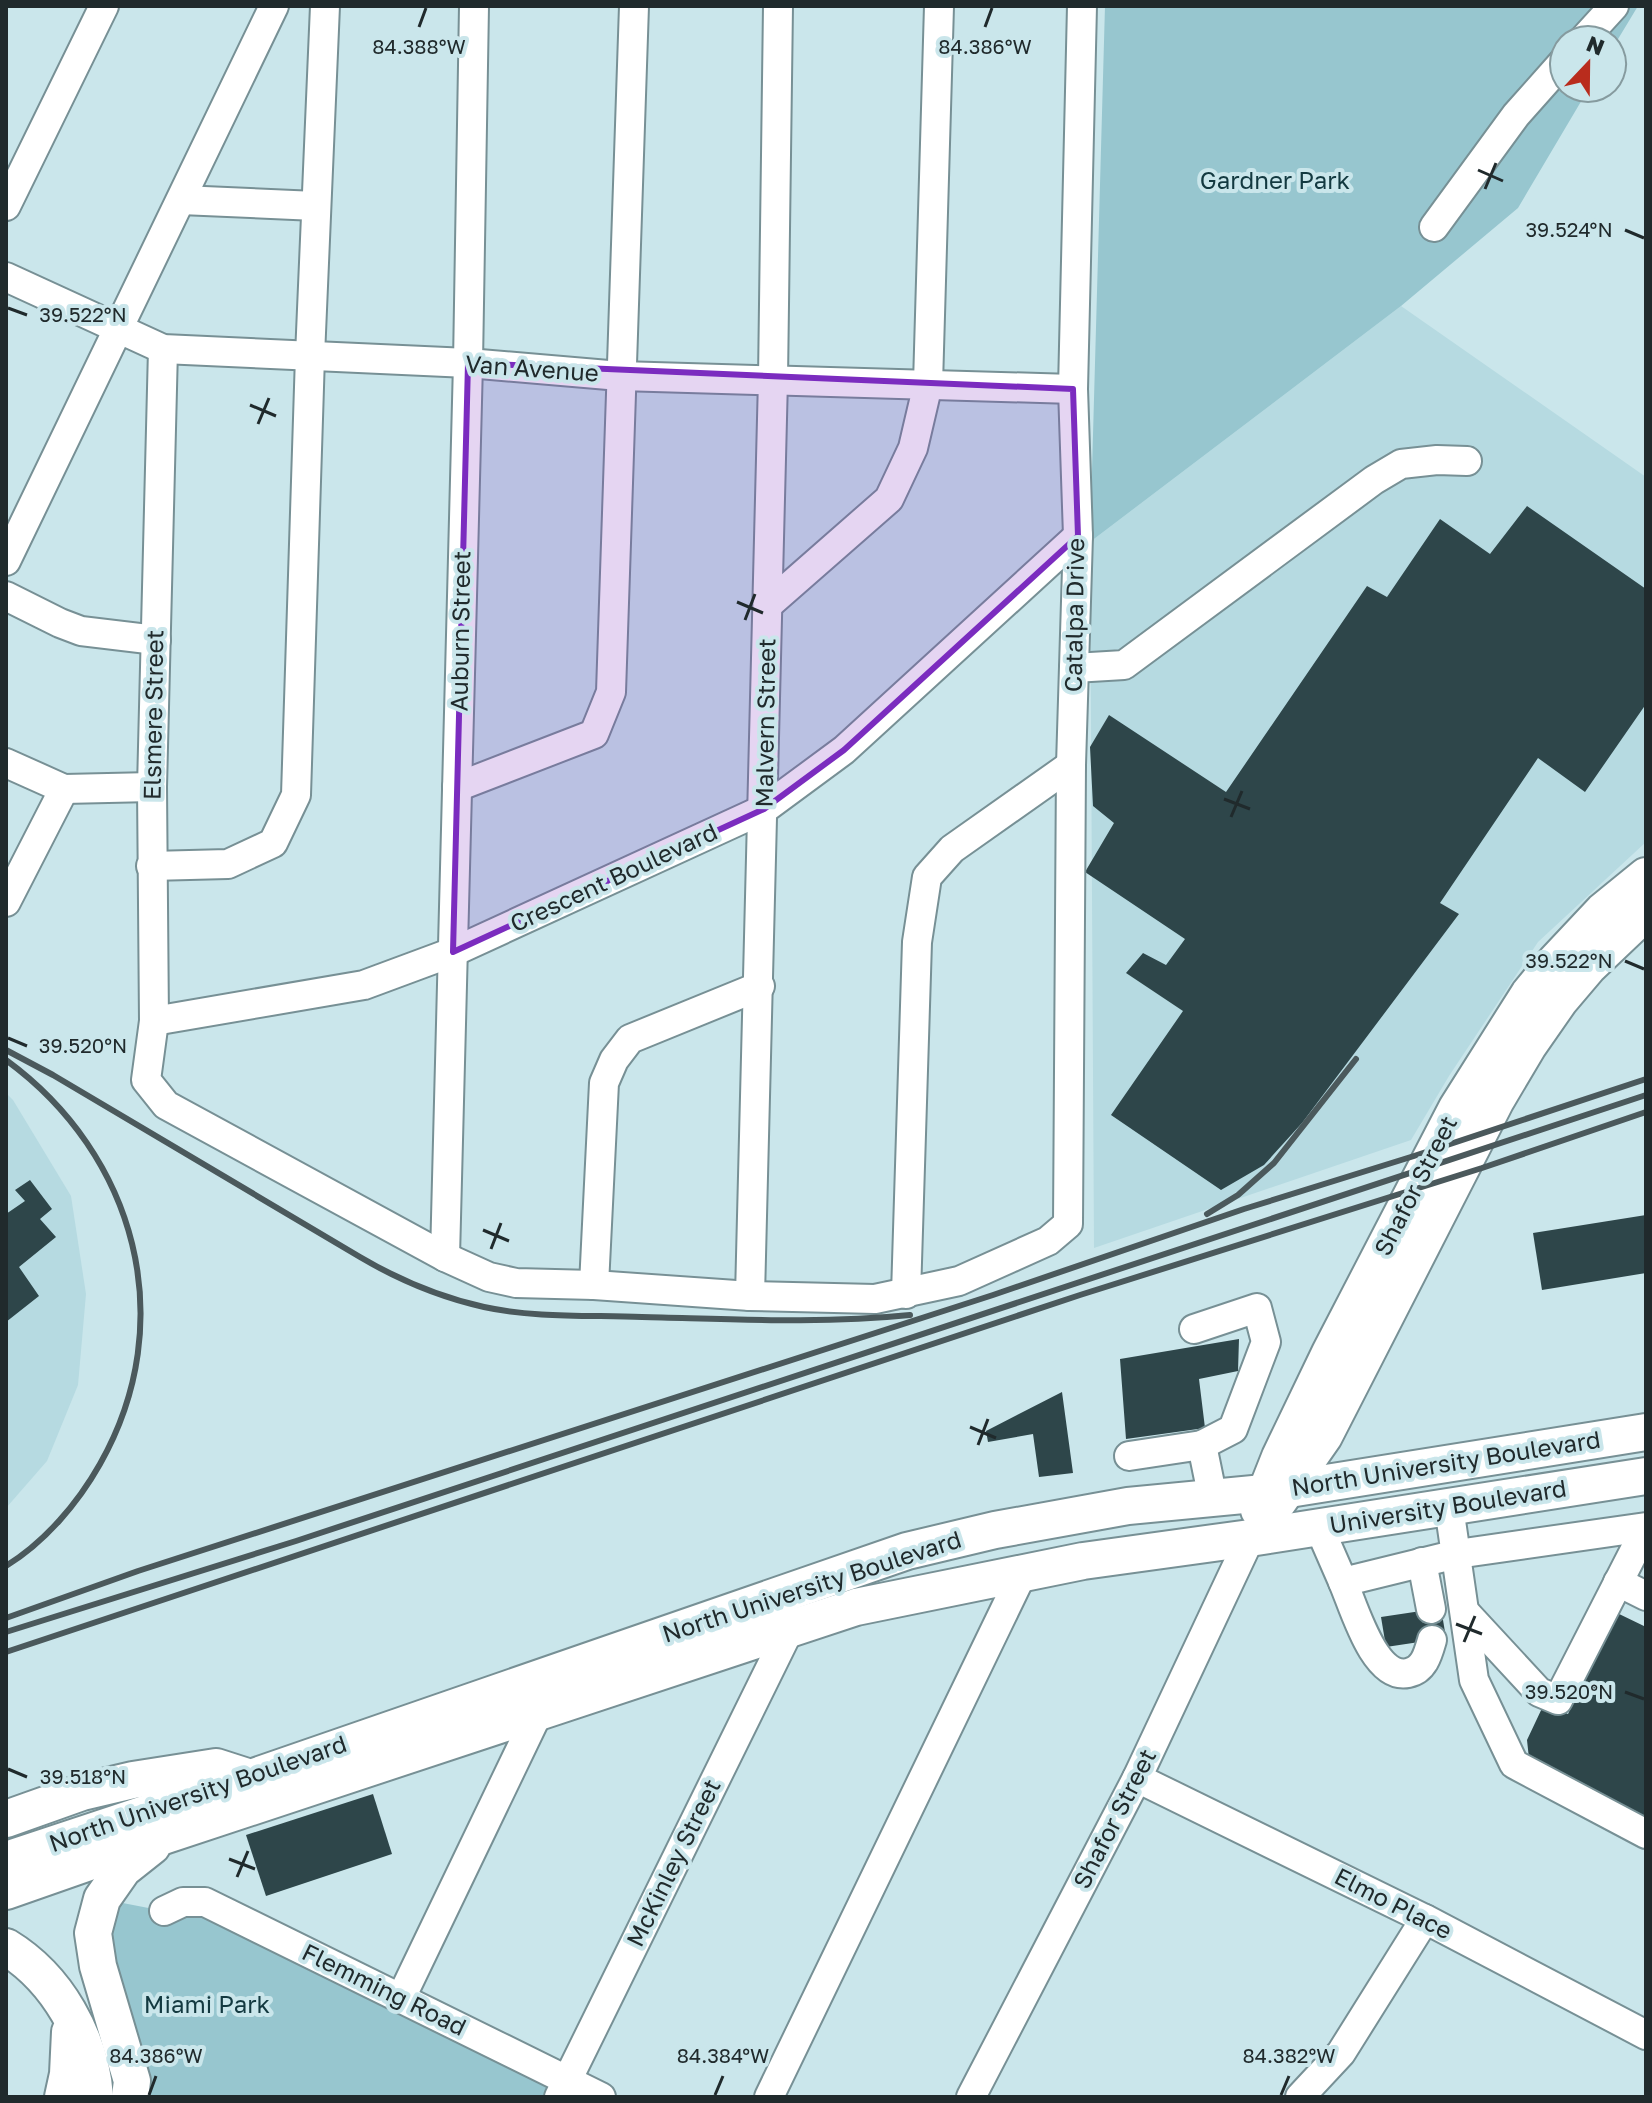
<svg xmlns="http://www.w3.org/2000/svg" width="1652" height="2103" font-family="'Golos Text',sans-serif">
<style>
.built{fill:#b6dae1}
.green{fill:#97c6cf}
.building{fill:#2e464a}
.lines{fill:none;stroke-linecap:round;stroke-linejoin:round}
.minor-casing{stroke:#779095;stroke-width:32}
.major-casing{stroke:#779095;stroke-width:40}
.minor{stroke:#fff;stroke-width:28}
.major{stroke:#fff;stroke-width:36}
.rail{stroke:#4b595c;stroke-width:6}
.marked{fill:#7b2cbf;fill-opacity:0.2;stroke:#7b2cbf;stroke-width:6;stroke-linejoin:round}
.ticks{fill:none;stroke:#202a2c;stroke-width:3}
.labels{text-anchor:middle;stroke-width:8;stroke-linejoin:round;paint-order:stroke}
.park-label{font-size:24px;fill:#133940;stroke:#cae6eb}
.street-label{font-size:24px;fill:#202a2c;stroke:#cae6eb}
.ticks-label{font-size:20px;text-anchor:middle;fill:#202a2c;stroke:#cae6eb;stroke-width:8;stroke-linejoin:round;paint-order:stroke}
</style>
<rect width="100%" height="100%" fill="#cae6eb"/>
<g class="built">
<path d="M1401 306 1646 477V842L1538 942 1449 1076 1411 1140 1094 1248 1090 542Z"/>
<path d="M6 1093 13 1100 71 1196 86 1294 78 1385 47 1461 6 1508Z"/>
</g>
<g class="green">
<path d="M1105 6H1638L1612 49V40H1564V88H1589L1518 208 1401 306 1090 542Z"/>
<path d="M102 1899 164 1911 183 1902 567 2080 559 2097H130Z"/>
</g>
<g class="building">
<path d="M1527 506 1646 589V704L1585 792 1538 758 1440 903 1459 914 1302 1123 1264 1165 1221 1190 1111 1115 1183 1011 1126 973 1143 953 1166 965 1185 939 1085 872 1114 823 1093 806 1090 747 1109 715 1226 792 1367 586 1387 597 1440 519 1490 554Z"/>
<path d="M30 1180 52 1209 40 1219 56 1237 19 1267 39 1296 6 1322V1214L25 1201 15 1190Z"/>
<path d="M1646 1215V1273L1542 1290 1533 1233Z"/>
<path d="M1239 1339 1238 1371 1199 1379 1205 1428 1126 1439 1120 1359Z"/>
<path d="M1062 1392 1073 1473 1039 1477 1033 1434 988 1442 986 1431Z"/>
<path d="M1441 1608 1446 1638 1386 1647 1381 1617Z"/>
<path d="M1615 1612 1646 1627V1828L1530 1768 1527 1740 1544 1704 1568 1714Z"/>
<path d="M373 1794 392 1854 266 1896 246 1835Z"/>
</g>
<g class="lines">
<g class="minor-casing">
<g id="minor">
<path d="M1583 40 1614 6"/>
<path d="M181 200 316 206"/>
<path d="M6 206 104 6"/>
<path d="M1434 227 1516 115 1564 61"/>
<path d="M6 277 163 349 468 363 620 376 1073 389"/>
<path d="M163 349 152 787 154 1021 146 1080 166 1105 445 1257 489 1277 516 1283 594 1285 750 1296 875 1299 959 1281 1048 1241 1068 1224 1071 765 1078 536 1073 389 1082 6"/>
<path d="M6 561 274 6"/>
<path d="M6 596 60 623 81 631 156 640"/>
<path d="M768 605 889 499 913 448 928 384 939 6"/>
<path d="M1074 668 1124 665 1374 480 1401 464 1437 460 1467 461"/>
<path d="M6 763 64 789 152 787"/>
<path d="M457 787 594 734 611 692 634 6"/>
<path d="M151 866 228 864 273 843 296 795 310 356 325 6"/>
<path d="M6 902 64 789"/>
<path d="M154 1021 364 985 453 952 764 809 844 750 1078 536"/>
<path d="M445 1257 468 363 474 6"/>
<path d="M594 1285 604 1083 614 1060 630 1039 760 986"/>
<path d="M906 1294 917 942 927 877 952 849 1071 765"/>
<path d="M750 1296 773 379 778 6"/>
<path d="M1194 1329 1257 1308 1266 1342 1233 1429 1202 1445"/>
<path d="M1129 1456 1202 1445 1213 1499"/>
<path d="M1449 1507 1474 1680 1514 1764 1646 1834"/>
<path d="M1319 1527 1343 1582 1457 1554 1646 1527"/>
<path d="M1422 1562 1431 1609"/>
<path d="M1343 1582C1354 1607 1374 1680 1408 1673 1424 1670 1428 1654 1432 1640"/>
<path d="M1618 1582 1646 1596"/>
<path d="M1465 1612 1539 1692 1558 1700 1646 1528"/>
<path d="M1137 1778 1425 1919 1646 2035"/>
<path d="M164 1911 183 1902H205L601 2097"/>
<path d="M401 1998 538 1713"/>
<path d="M559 2097 789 1630"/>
<path d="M769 2097 1023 1572"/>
<path d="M971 2097 1137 1778 1250 1538"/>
<path d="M1300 2097 1341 2053 1425 1919"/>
</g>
</g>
<g class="major-casing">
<g id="major">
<path d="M1278 1502 1324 1436 1496 1100 1528 1046 1560 1000 1588 967 1646 912"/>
<path d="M1259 1510 1280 1457 1330 1353 1457 1108 1529 994 1556 961 1603 911 1646 876"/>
<path d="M6 1819 82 1792 133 1780 216 1767 244 1776"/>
<path d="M6 1860 193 1798 907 1551 995 1530 1128 1506 1264 1493 1646 1432"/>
<path d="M6 1891 166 1835 856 1607 1083 1561 1250 1538 1646 1476"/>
<path d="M6 1947C57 1978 91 2038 95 2097"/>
<path d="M63 2097 68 2074 70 2032"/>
<path d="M130 2097 132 2081 98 1966 93 1933 102 1899 123 1869 152 1846"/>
</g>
</g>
<use href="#minor" class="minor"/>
<use href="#major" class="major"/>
<g class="rail">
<path d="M6 1050 53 1075 360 1257C399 1280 439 1297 484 1307 535 1318 590 1315 642 1317 732 1319 821 1324 910 1315"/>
<path d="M6 1060C136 1155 181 1321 100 1464 78 1503 45 1542 6 1566"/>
<path d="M1207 1214 1238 1195 1274 1163 1356 1059"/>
<path d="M6 1618 138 1571 993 1295 1244 1209 1414 1156 1646 1079"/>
<path d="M6 1632 296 1541 1646 1095"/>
<path d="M6 1652 1080 1295 1482 1168 1646 1112"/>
</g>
</g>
<path class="marked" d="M468 363 1073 389 1078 536 844 750 764 809 453 952Z"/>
<path class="ticks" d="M419 27 426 8M985 27 992 8M1478 170 1503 181M1485 189 1496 163M1625 230 1644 238M8 308 27 315M250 405 276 416M258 424 269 398M737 602 763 613M745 620 755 594M1224 799 1250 809M1231 817 1242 791M1625 961 1644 969M8 1038 27 1046M483 1230 509 1241M491 1249 501 1223M970 1427 996 1438M978 1445 988 1419M1456 1624 1482 1634M1464 1642 1475 1616M1625 1692 1644 1699M8 1769 27 1777M229 1859 255 1869M237 1877 248 1851M149 2095 156 2076M715 2095 723 2076M1281 2095 1289 2076"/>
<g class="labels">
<g class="park-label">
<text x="1275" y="189">Gardner Park</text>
<text x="207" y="2013">Miami Park</text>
</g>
<g class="street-label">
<text transform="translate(532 369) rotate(4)" y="8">Van Avenue</text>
<text transform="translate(1075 615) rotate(-89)" y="8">Catalpa Drive</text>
<text transform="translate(461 631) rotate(-89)" y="8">Auburn Street</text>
<text transform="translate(154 715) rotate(-89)" y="8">Elsmere Street</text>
<text transform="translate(766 723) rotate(-89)" y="8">Malvern Street</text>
<text transform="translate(614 878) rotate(-25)" y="8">Crescent Boulevard</text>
<text transform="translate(1416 1186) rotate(-63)" y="8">Shafor Street</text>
<text transform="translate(1446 1464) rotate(-9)" y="8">North University Boulevard</text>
<text transform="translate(1448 1507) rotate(-9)" y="8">University Boulevard</text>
<text transform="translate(812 1587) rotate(-18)" y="8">North University Boulevard</text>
<text transform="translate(198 1794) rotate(-19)" y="8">North University Boulevard</text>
<text transform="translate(1115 1819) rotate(-63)" y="8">Shafor Street</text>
<text transform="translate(674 1863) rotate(-64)" y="8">McKinley Street</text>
<text transform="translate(1393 1904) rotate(27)" y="8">Elmo Place</text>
<text transform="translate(384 1990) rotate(26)" y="8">Flemming Road</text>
</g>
</g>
<g class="ticks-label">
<text x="985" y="54">84.386°W</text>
<text x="419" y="54">84.388°W</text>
<text x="1569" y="237">39.524°N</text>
<text x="83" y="322">39.522°N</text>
<text x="1569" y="968">39.522°N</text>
<text x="83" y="1053">39.520°N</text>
<text x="1569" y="1699">39.520°N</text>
<text x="83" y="1784">39.518°N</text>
<text x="156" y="2063">84.386°W</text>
<text x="723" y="2063">84.384°W</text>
<text x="1289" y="2063">84.382°W</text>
</g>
<rect width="1652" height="2103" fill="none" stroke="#202a2c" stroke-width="16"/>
<g transform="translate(1588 64) rotate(22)"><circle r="38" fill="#cae6eb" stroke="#869b9f" stroke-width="2"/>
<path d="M0-6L14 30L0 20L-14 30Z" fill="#b92c1d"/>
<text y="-12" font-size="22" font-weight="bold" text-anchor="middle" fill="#202a2c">N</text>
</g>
</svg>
